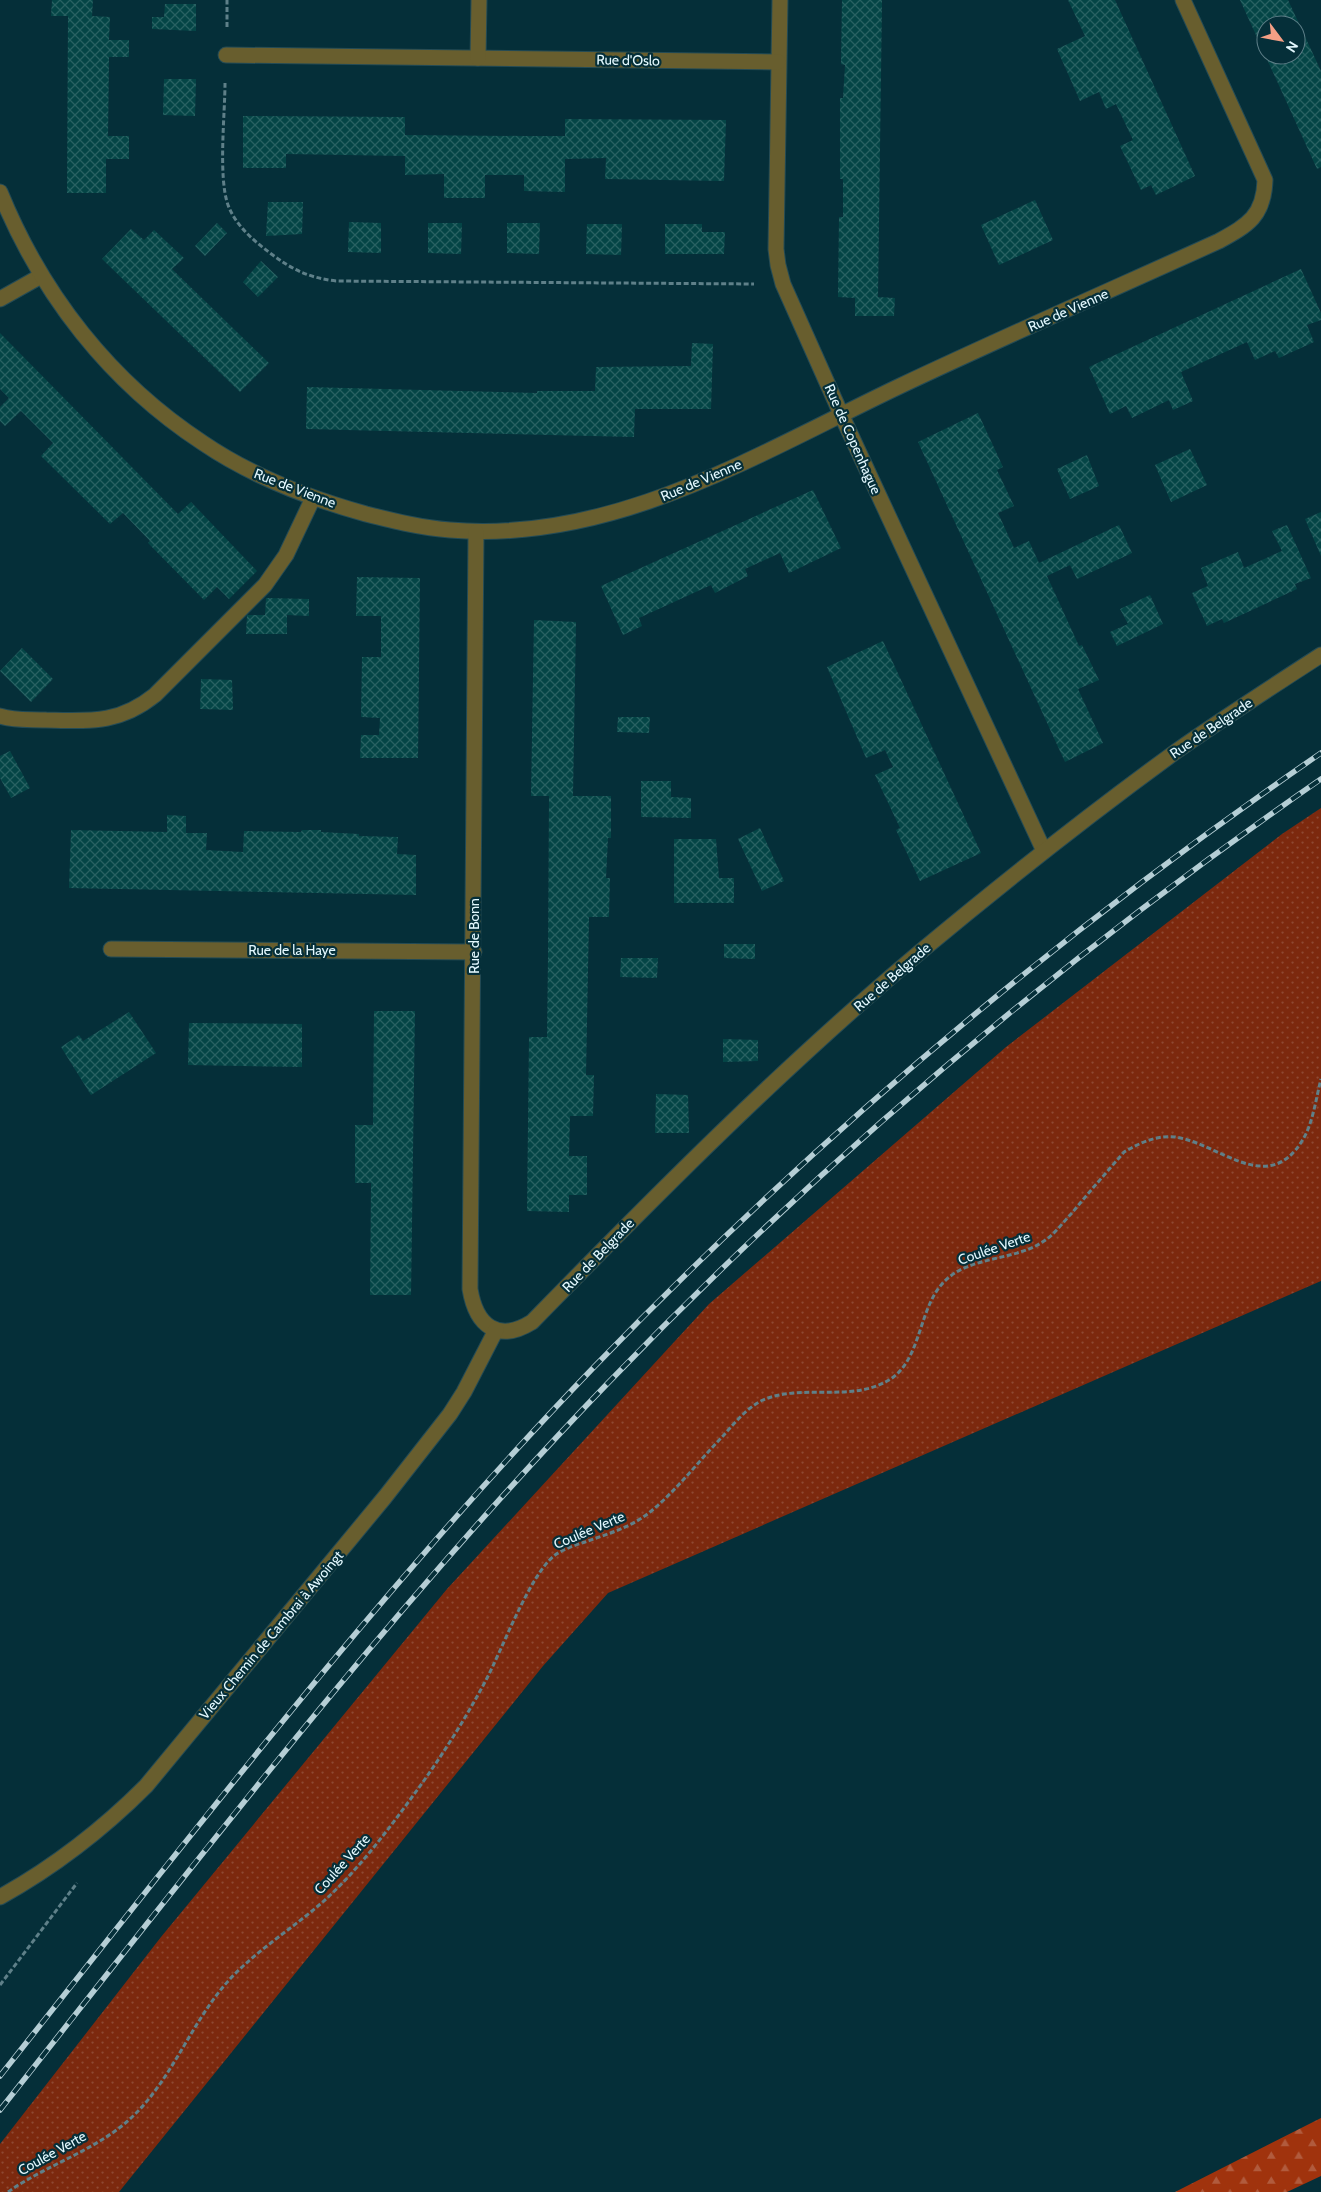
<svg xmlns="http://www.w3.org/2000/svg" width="1321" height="2192" font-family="Cabin,sans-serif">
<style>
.forest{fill:url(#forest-firs)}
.garden{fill:url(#garden-dots)}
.building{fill:url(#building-cross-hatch);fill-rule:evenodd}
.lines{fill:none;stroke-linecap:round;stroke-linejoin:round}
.service-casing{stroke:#244b55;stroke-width:17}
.minor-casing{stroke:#244b55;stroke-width:17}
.path{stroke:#5f8089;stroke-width:3;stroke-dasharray:5 2.5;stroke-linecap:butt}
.service{stroke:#685e2e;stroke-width:15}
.minor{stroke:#685e2e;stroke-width:15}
.rail-casing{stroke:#b5ced5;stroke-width:5.5}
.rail{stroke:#052f39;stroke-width:4;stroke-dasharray:11;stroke-linecap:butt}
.labels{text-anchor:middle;stroke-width:4.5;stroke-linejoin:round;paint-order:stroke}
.street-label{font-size:14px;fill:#e3f8fe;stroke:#052f39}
</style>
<defs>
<pattern id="forest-firs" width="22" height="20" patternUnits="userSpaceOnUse" patternTransform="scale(1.25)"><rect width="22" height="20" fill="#a0330d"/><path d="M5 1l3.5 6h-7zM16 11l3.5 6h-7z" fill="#b15b3d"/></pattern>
<pattern id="garden-dots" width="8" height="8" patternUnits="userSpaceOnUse" patternTransform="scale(1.25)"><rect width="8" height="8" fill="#7c290e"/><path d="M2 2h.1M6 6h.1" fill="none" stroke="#8e4932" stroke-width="1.8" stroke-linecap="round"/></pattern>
<pattern id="building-cross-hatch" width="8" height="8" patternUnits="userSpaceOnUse" patternTransform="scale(1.25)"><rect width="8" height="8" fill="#044546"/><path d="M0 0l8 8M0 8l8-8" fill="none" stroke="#286162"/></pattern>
</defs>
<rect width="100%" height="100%" fill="#052f39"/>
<path class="forest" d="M1321 2118V2176L1287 2192H1175Z"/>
<path class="garden" d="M1321 808V1281L608 1593 543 1666 119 2192H0V2144L161 1937 447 1589 709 1304 1006 1047 1282 834Z"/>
<g class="building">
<path d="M52 0H93L92 16 110 17 109 40H129V57H109L108 136H129V159H106V193H67L68 16H51Z"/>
<path d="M842 0H882L878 297 895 298 894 316H855V298L838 297 839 217H843V179H840V98H843L845 65 841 64Z"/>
<path d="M1068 0H1115L1195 176 1156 195 1151 185 1141 190 1120 146 1133 140 1116 104 1106 109 1099 92 1080 101 1057 49 1085 36Z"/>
<path d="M1240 0H1288L1321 71V167L1317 169ZM1266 25H1296V55H1266Z"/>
<path d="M165 4H196V31L152 29V17H164Z"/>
<path d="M164 79H196L195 116 163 115Z"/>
<path d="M243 116 405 117V135L525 136H565V119L726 120 724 181 605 179 606 158 565 159V192L524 191V175H485V198H444V174L405 175V156L286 154V168H243Z"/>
<path d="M1035 200 1053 240 999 265 981 225Z"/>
<path d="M268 202H303L302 234 266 236Z"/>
<path d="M349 222 381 223V253L348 252Z"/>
<path d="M217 223 227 233 205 256 195 246Z"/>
<path d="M428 223H462L461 254 428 253Z"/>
<path d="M507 223H540L539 254 507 253Z"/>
<path d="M587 224H622L621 255 586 254Z"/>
<path d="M665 224H702V232H725L724 254H665Z"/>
<path d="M131 229 144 240 154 230 184 258 172 269 269 363 240 392 102 259Z"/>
<path d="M261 261 278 277 258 297 243 282Z"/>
<path d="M1301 269 1321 313V320L1307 325 1314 342 1279 358 1275 351 1255 360 1247 342 1181 372 1193 401 1173 410 1169 400 1132 418 1126 406 1110 414 1089 367Z"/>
<path d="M0 333 178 514 191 502 257 571 229 599 217 587 204 600 148 543 150 541 123 513 110 524 41 456 53 443 21 411 5 426 0 421V407L9 398 0 389Z"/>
<path d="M692 343 713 344 711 409H635L634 437 306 429 307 387 537 393V391H595L596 367 691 366Z"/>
<path d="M978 413 1003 467 997 470 1014 506 998 513 1014 548 1029 541 1039 563 1119 525 1132 553 1077 579 1070 565 1047 576 1079 646 1082 645 1099 680 1078 689 1103 743 1065 762 918 442Z"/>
<path d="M1190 449 1207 485 1171 502 1155 465Z"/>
<path d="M1087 455 1099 486 1070 499 1057 469Z"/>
<path d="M813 490 841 548 789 573 780 553 745 569 748 576 715 593 711 585 639 618 642 626 623 635 601 586Z"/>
<path d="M1321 512V556L1305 519Z"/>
<path d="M1287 525 1311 578 1295 584 1297 589 1224 623 1222 619 1207 626 1192 593 1208 586 1201 568 1238 552 1244 568 1282 551 1272 531Z"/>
<path d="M357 577 420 578 418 758H360L361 735H379L380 718 361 717 362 657H381V616H356Z"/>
<path d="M1150 595 1163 624 1117 646 1110 632 1128 624 1120 609Z"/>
<path d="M266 598 309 599V616L287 615V634H246L247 615H265Z"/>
<path d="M534 620 576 622 573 796H611V838H608L606 878H610L609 917H589L586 1075H594L593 1116H570L569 1156H587V1195H569V1212L527 1211 529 1037H547L548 957 549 796H531Z"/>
<path d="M883 641 981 853 920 881 896 830 900 828 875 775 893 767 885 750 866 758 827 667Z"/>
<path d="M22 648 53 679 31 702 0 671Z"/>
<path d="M201 679 232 680 233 710 200 709Z"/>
<path d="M618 717H650L649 733 617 732Z"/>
<path d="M10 751 30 788 11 798 0 778V756Z"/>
<path d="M641 781H671V797L691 798V818L641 817Z"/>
<path d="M167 815 186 816V833H207L206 850 243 852 244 831 301 832 302 830H321V832L359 834V836L398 837 397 854 416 855V895L69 888 71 830 167 832Z"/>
<path d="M760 828 784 881 762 891 738 839Z"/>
<path d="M674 839H716L719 878H734V903H674Z"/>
<path d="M724 944H755V959L724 958Z"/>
<path d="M621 958H658L657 978 620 977Z"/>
<path d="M374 1011H415L411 1295H370L371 1183H355V1125H373Z"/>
<path d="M129 1012 156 1053 91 1095 61 1047 79 1035 83 1041Z"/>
<path d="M189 1023 302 1024V1067L188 1065Z"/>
<path d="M723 1039 758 1040V1061L723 1062Z"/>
<path d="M656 1094 688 1095 689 1133H655Z"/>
</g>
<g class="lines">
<g class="service-casing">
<g id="service">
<path d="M0 299 41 276"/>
<path d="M0 716C14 721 31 719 46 720 90 721 119 724 155 695L265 585 286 555 313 498"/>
</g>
</g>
<g class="minor-casing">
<g id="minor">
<path d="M780 0 776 249 778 265 783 284 841 414 1044 851"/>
<path d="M226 55 778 62"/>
<path d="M478 58 479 0"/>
<path d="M0 192C42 295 110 382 203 443 253 477 308 498 366 514 394 521 422 528 450 530 614 544 759 453 900 386 1006 336 1113 289 1219 241 1248 225 1264 216 1265 180L1183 0"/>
<path d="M476 532 470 1289C476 1326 498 1343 532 1322 657 1194 783 1067 920 952 1004 882 1090 814 1178 750 1225 717 1273 686 1321 655"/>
<path d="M111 949 474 952"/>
<path d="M0 1897C54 1867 103 1829 146 1786L385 1497 450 1414 464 1392 496 1330"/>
</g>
</g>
<g class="path">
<path d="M227 27V0"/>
<path d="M225 83C225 114 218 177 228 205 236 226 253 240 270 253 291 269 309 278 336 281L754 284"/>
<path d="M0 1985 77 1883"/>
<path d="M8 2192C46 2165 97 2150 131 2118 170 2082 189 2028 223 1987 251 1953 293 1929 326 1899 361 1867 390 1827 418 1789 443 1754 466 1718 486 1680 502 1650 530 1574 555 1555 564 1549 575 1545 585 1542 607 1534 630 1528 650 1512 676 1491 698 1462 722 1437 734 1424 746 1408 763 1400 802 1383 851 1403 889 1380 921 1361 918 1311 942 1284 967 1255 1014 1262 1044 1241 1055 1234 1063 1222 1072 1213 1089 1192 1107 1172 1124 1152 1140 1143 1156 1135 1175 1137 1219 1143 1267 1197 1302 1141 1313 1124 1316 1098 1321 1079"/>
</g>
<use href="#service" class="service"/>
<use href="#minor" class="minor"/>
<g class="rail-casing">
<g id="rail">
<path d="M0 2076C191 1835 380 1589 594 1367 815 1138 1059 933 1321 753"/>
<path d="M0 2110C195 1863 388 1611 607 1384 824 1158 1064 957 1321 779"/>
</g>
</g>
<use href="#rail" class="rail"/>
</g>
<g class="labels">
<g class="street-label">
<text transform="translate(628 60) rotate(1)" y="5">Rue d'Oslo</text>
<text transform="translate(1068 310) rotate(-24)" y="5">Rue de Vienne</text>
<text transform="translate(853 439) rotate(66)" y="5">Rue de Copenhague</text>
<text transform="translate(701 480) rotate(-23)" y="5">Rue de Vienne</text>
<text transform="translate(295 488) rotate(21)" y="5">Rue de Vienne</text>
<text transform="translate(1211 728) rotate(-34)" y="5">Rue de Belgrade</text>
<text transform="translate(474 936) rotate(-90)" y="5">Rue de Bonn</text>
<text x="292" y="955">Rue de la Haye</text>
<text transform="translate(892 977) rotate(-41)" y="5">Rue de Belgrade</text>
<text transform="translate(994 1248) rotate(-19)" y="5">Coulée Verte</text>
<text transform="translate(598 1255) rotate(-46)" y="5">Rue de Belgrade</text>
<text transform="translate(589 1530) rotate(-23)" y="5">Coulée Verte</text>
<text transform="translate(271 1635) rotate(-50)" y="5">Vieux Chemin de Cambrai à Awoingt</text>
<text transform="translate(342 1864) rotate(-48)" y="5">Coulée Verte</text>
<text transform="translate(52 2153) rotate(-29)" y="5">Coulée Verte</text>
</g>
</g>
<g transform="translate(1281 40) rotate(122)"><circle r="24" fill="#052f39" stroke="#5e7f88"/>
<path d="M0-4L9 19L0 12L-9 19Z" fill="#f39f85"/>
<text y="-8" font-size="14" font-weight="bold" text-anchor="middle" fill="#e3f8fe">N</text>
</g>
</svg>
